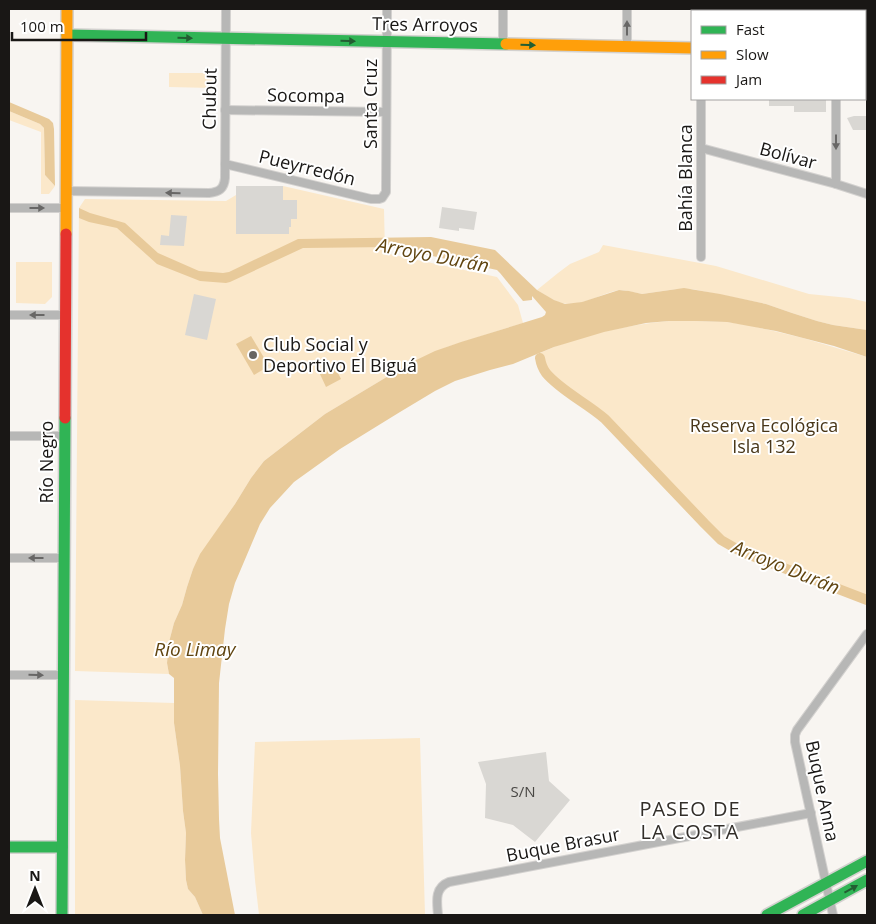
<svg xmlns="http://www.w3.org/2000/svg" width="876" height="924" font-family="'Open Sans',sans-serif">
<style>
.green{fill:#fbe8ca}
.water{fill:#e8ca9a}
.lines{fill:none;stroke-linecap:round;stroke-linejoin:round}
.canal{stroke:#e8ca9a;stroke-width:10}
.building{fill:#d9d7d3}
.street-casing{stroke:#d3d1cf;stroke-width:10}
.fast-casing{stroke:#d3d1cf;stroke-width:14}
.slow-casing{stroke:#d3d1cf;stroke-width:14}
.jam-casing{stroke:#d3d1cf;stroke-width:14}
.street{stroke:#b7b7b6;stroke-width:8}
.fast{stroke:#30b455;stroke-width:11}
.slow{stroke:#ff9f0a;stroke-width:11}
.jam{stroke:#e5322d;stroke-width:11}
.oneway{fill:#686766}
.oneway2{fill:#235e32}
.poi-dot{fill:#676562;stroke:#fff;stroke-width:2}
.labels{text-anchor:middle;stroke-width:4;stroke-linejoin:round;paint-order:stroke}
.number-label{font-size:15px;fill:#494744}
.street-label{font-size:18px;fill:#191715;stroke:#fff}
.poi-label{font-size:18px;fill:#191715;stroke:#fff;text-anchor:start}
.park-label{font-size:18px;fill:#483618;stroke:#fff}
.water-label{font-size:19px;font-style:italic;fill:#60440f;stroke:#fff}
.quarter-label{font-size:20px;letter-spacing:1px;fill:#332f2a;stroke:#fff}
</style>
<rect width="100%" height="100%" fill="#f8f5f1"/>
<g class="green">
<path d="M169 73H212V88L169 87Z"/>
<path d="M9 111 40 124 44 128 45 175 55 186 49 194H41V132L9 120Z"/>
<path d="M283 186 384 209 385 253 497 277 518 305 523 323 447 347 410 363 325 414 264 461 251 478 235 504 201 554 193 569 187 587 182 605 174 623 169 642 167 663 169 674 75 671 79 208 85 199 226 201 236 195Z"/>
<path d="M603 245 716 266 809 294 849 298 867 302V330L833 325 817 321 792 313 766 304 692 289H677L642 294 623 290H619C599 294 579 309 558 302 551 299 544 294 537 290L558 273 570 264 599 252Z"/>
<path d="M16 262H52V297L45 304 16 303Z"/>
<path d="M669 321H695L727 322 748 325 803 338 867 357V600L742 552 721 540 705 524 605 419C587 402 561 392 546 372 541 367 540 360 540 353 580 335 625 325 669 321Z"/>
<path d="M75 700 174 703V723L180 766 183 811 186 833 185 860 186 880 188 889 195 897 203 915H75Z"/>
<path d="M420 738 425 915H259L255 880 251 833 255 742Z"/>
</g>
<g class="water">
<path d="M9 102 49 119 53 123 54 129 55 186 45 175 44 128 40 124 9 111Z"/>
<path d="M79 208 90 213 125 223 158 253 199 271 223 273 229 272 298 239 431 237 495 250 537 290 554 300 565 304 582 302 619 290 629 291 642 294 684 288 720 294 766 304 792 313 817 321 833 325 867 330V357L834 346 776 331 727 322 695 321H669L646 323 604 332 554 347 513 364 490 370 455 381 435 391 400 412 340 449 294 482 270 508 260 524 235 583 229 604 225 629 219 683 218 774 219 819 220 838 235 915H203L195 897 188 889 186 880 185 860 186 833 183 811 180 766 174 723V678L169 674 167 663 169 642 174 623 182 605 187 587 193 569 200 554 235 504 251 478 264 461 325 414 410 363 435 351 461 342 542 317 545 315 546 312 532 296V300L523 301 500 273 497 270 391 247 303 248 230 282 226 283 200 281 157 264 117 228 89 222 79 218Z"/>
<path d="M251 336 269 366 254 375 236 344Z"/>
<path d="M334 365 341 379 326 387 319 372Z"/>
</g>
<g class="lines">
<path class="canal" d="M540 358C541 364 543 369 546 373 561 391 587 403 605 419L705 524 721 540 742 552 867 600"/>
</g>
<g class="building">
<path d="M769 99H826V112H794V106H769Z"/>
<path d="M854 116H867V130H853L847 118Z"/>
<path d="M236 186H283V200H297V219H291V227H289V234H236Z"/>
<path d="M442 207 477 212 474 230 459 228V231L439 228Z"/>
<path d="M171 215 187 216 184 246 160 245 161 235 169 236Z"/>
<path d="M194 294 216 299 207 340 185 335Z"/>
<path d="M546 752 549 781 570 800 535 842 513 825 485 818 486 784 478 762Z"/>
</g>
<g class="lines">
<g class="street-casing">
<g id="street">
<path d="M701 11 702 9"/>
<path d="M837 11V9"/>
<path d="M503 44V9"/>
<path d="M627 47V9"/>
<path d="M701 99V257"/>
<path d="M225 110 386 112"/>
<path d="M701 148 836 184 867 194"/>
<path d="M225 164 371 199H379L382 198 386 192V189L387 9"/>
<path d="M836 184V99"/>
<path d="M66 191 209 193C219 192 224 189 225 178L226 9"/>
<path d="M9 208H65"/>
<path d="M9 315H65"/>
<path d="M9 436H64"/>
<path d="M9 558H64"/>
<path d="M9 675H63"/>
<path d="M438 915C437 902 434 888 449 882L811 813"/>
<path d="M833 915 795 742V735L797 730 867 634"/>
</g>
</g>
<g class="fast-casing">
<g id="fast">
<path d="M67 35 506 44"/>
<path d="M9 847H62"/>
<path d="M62 915 65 418"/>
<path d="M767 915 867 861"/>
<path d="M803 915 867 880"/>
</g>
</g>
<g class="slow-casing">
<g id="slow">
<path d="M506 44 692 48"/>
<path d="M66 234 67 9"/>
</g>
</g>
<g class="jam-casing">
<path id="jam" d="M65 418 66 234"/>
</g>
<use href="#street" class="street"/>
<use href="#fast" class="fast"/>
<use href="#slow" class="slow"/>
<use href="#jam" class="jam"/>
</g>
<defs><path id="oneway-solid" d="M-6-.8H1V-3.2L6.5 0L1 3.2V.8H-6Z" transform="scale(1.25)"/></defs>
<g class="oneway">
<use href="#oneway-solid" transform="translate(627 28) rotate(-90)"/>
<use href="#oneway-solid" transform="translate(836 142) rotate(90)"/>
<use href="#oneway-solid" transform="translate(173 193) rotate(-179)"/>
<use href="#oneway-solid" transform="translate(37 208)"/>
<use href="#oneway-solid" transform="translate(37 315) rotate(-180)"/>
<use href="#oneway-solid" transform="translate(36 558) rotate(-180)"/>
<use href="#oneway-solid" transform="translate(36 675) rotate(1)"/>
</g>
<g class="oneway2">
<use href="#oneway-solid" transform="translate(185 38) rotate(1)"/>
<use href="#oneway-solid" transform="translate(348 41) rotate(1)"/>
<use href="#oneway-solid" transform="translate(528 45) rotate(1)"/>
<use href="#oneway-solid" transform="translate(851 889) rotate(-29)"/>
</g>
<circle class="poi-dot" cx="253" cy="355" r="5"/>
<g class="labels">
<g class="number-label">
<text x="523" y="797">S/N</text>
</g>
<g class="street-label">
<text transform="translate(425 25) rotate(1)" y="6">Tres Arroyos</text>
<text transform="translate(306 96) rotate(1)" y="6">Socompa</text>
<text transform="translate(210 99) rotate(-89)" y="6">Chubut</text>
<text transform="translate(371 104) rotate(-90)" y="6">Santa Cruz</text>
<text transform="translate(788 156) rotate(15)" y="6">Bolívar</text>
<text transform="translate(307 168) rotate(14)" y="6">Pueyrredón</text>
<text transform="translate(686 178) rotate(-90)" y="6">Bahía Blanca</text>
<text transform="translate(47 462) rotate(-90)" y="6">Río Negro</text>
<text transform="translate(822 791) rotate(78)" y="6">Buque Anna</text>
<text transform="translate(563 845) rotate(-11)" y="6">Buque Brasur</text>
</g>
<g class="poi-label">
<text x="263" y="351">Club Social y<tspan x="263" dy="21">Deportivo El Biguá</tspan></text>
</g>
<g class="park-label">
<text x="764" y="432">Reserva Ecológica<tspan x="764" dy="21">Isla 132</tspan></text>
</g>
<g class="water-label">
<text transform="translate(433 255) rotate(11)" y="7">Arroyo Durán</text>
<text transform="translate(786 567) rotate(22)" y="7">Arroyo Durán</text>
<text x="195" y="656">Río Limay</text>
</g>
<g class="quarter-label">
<text x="690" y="816">PASEO DE<tspan x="690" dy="23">LA COSTA</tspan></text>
</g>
</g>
<rect width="876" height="924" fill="none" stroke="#191715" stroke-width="20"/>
<rect x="691" y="10" width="175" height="90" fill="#ffffff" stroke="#a3a2a1"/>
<rect x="701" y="26" width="25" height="8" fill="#30b455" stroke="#a3a2a1"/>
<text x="736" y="35" font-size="15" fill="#191715">Fast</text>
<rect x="701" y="51" width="25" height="8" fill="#ff9f0a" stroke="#a3a2a1"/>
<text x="736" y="60" font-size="15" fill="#191715">Slow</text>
<rect x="701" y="76" width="25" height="8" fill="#e5322d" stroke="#a3a2a1"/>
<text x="736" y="85" font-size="15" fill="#191715">Jam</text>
<g transform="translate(35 889)" stroke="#ffffff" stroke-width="4" paint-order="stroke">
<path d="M0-4L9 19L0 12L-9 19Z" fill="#191715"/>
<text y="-8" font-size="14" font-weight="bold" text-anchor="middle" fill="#191715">N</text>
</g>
<path d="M12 32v8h134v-8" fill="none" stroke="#191715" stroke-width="2.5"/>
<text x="20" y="32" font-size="15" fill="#191715" stroke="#ffffff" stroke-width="4" paint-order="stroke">100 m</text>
</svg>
